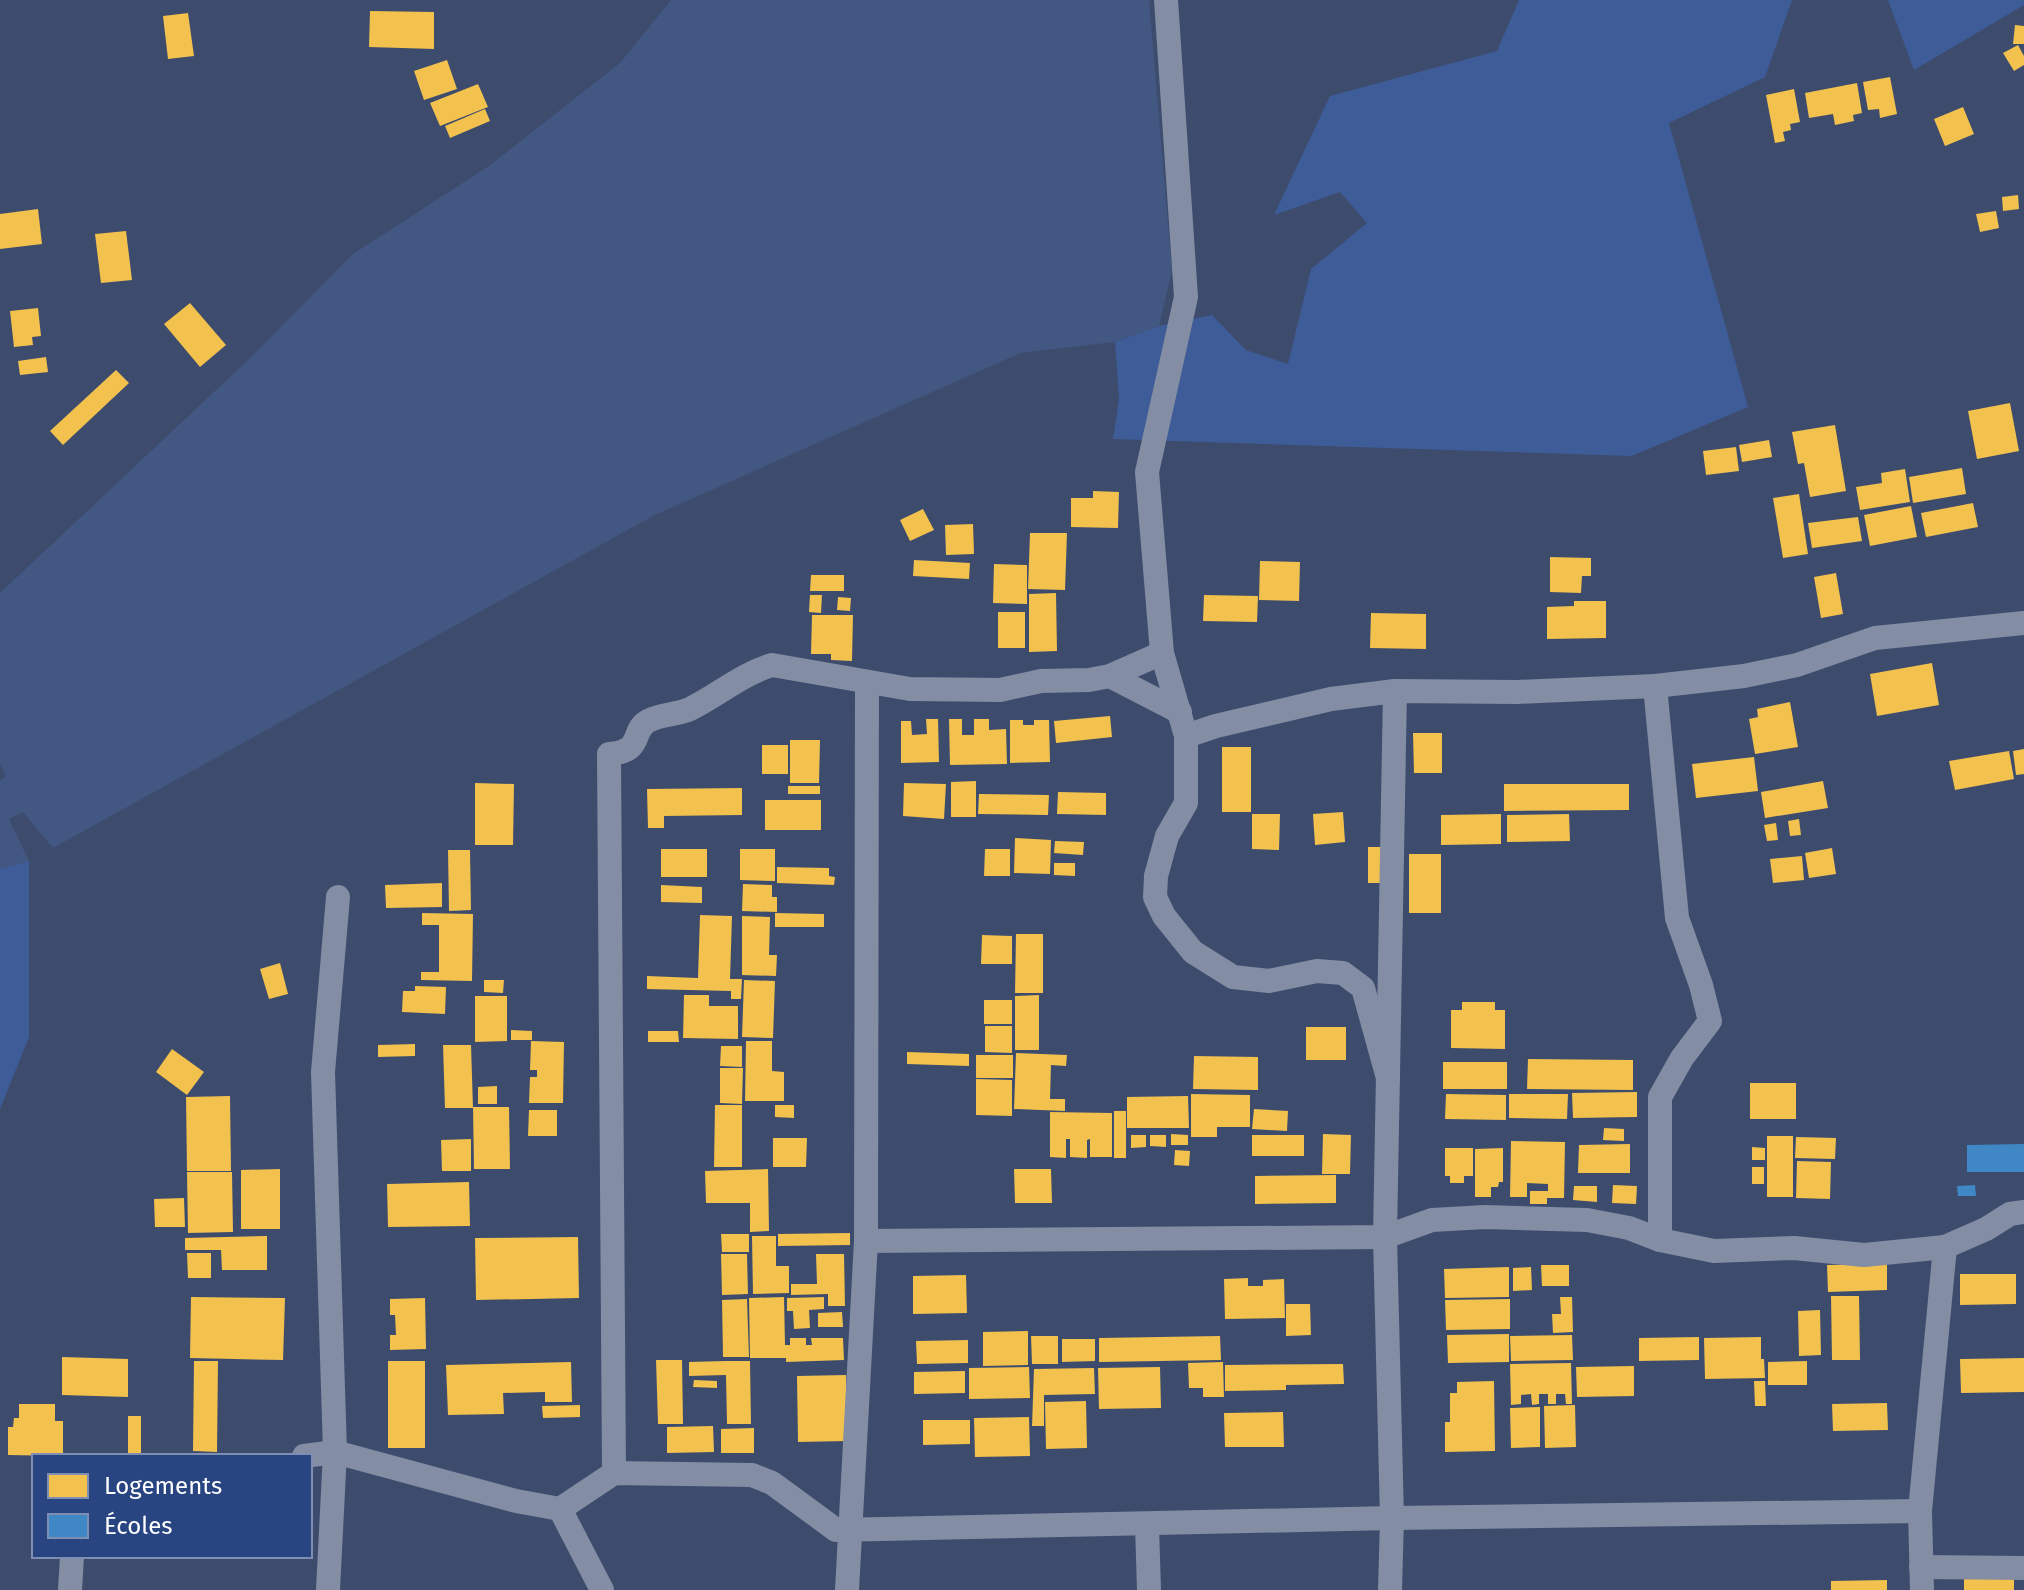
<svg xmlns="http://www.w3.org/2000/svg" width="2024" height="1590" font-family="'Fira Sans',sans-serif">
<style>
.green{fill:#3e5c97}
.water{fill:#425781}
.homes{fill:#f2c14e}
.schools{fill:#3f88c5}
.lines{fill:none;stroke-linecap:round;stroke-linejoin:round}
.minor{stroke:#838da3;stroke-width:24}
</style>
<rect width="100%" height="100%" fill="#3d4c6d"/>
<g class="green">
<path d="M1519 0H1792L1765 77 1669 123 1748 407 1632 456 1113 439 1119 399 1115 342 1159 326 1212 315 1246 350 1288 364 1311 269 1367 223 1340 192 1274 215 1330 96 1497 51Z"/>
<path d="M1888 0H2024V5L1914 70Z"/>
<path d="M29 861V1037L0 1109V869Z"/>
</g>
<path class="water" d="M671 0H1149L1172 271 1159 326 1115 342 1020 353 653 516 53 848 23 812 9 819 29 861 0 869V781L6 776 0 763V593L248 360 353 254 489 166 620 63Z"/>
<g class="homes">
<path d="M370 11 434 12V49L369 47Z"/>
<path d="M188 13 194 56 168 59 163 16Z"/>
<path d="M2015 25 2024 26V44H2013Z"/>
<path d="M2018 45 2024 56V65L2014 71 2003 53Z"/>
<path d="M447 60 457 89 424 100 414 71Z"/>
<path d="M1890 77 1897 114 1880 118 1879 109 1868 110 1863 82Z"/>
<path d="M1857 83 1862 113 1853 115 1854 121 1835 125 1833 114 1809 118 1805 93Z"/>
<path d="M478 84 488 107 440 126 430 103Z"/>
<path d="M1794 89 1800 122 1790 124 1791 130 1783 132 1785 141 1775 143 1766 95Z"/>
<path d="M1963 107 1974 134 1945 146 1934 119Z"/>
<path d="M485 109 490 121 450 138 445 126Z"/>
<path d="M2018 195 2019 209 2003 211 2002 197Z"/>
<path d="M38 209 42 244 0 249V214Z"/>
<path d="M1996 211 1999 228 1980 232 1976 214Z"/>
<path d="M126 231 132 280 101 283 95 234Z"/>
<path d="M190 303 226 345 200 367 164 324Z"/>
<path d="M38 308 41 336 32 337 33 345 14 347 10 311Z"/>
<path d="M46 357 48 372 20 375 18 361Z"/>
<path d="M116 370 129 383 63 445 50 431Z"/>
<path d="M2010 403 2019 451 1977 459 1968 411Z"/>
<path d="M1835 425 1846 491 1810 497 1804 463 1798 464 1792 432Z"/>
<path d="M1769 440 1772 457 1742 462 1739 445Z"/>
<path d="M1736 447 1739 471 1706 475 1703 451Z"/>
<path d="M1962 468 1966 494 1913 503 1909 477Z"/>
<path d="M1905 469 1910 502 1860 510 1856 487 1882 483 1881 473Z"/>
<path d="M1093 491 1119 492 1118 528 1071 527V498H1093Z"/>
<path d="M1799 494 1808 554 1783 558 1773 498Z"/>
<path d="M1973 503 1978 527 1926 537 1921 513Z"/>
<path d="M1911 506 1917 537 1870 546 1864 515Z"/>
<path d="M923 509 934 530 910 541 900 520Z"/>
<path d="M1858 517 1862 541 1812 548 1808 523Z"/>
<path d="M973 524 974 554 946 555 945 525Z"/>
<path d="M1030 533H1067L1065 590 1028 589Z"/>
<path d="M1550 557 1591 558V576H1582L1581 593 1550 592Z"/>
<path d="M914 560 970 563 969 579 913 576Z"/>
<path d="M1260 561 1300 562 1299 601 1259 600Z"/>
<path d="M994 564 1027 565V604L993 603Z"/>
<path d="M1836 573 1843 614 1821 618 1814 577Z"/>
<path d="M811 575H844V591H810Z"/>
<path d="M1056 593 1057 651 1029 652V594Z"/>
<path d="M810 595H822L821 613 809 612Z"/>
<path d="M1204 595 1258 596 1257 622 1203 621Z"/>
<path d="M838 597 851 598 850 611 837 610Z"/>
<path d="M1574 601H1606V638L1547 639V607L1574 606Z"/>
<rect x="998" y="612" width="27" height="36"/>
<path d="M1371 613 1426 614V649L1370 648Z"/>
<path d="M812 615H853L852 661 831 660V654H811Z"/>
<path d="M1932 663 1939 705 1877 716 1870 674Z"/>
<path d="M1790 702 1798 747 1755 754 1749 719 1758 717 1757 709Z"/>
<path d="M1110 716 1112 737 1056 743 1054 721Z"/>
<path d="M926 719H938L939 762 901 763V721H911L912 735 927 734Z"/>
<path d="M949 719H962V735H974V719H989V730L1006 729 1007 764 950 765Z"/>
<path d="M1010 720H1023V725H1034V720H1049L1050 762 1010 763Z"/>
<path d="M1413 733H1442V773H1414Z"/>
<path d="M790 740H820L819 783H790Z"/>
<rect x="762" y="745" width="26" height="29"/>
<rect x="1222" y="747" width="29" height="65"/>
<path d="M2024 749V774L2016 775 2013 751Z"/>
<path d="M2009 751 2014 779 1955 790 1949 761Z"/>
<path d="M1754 757 1758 791 1696 798 1692 764Z"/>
<path d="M976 781V817H951V782Z"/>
<path d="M1823 781 1828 808 1765 818 1761 792Z"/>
<path d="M475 783 514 784 513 845H475Z"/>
<path d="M904 783 946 784 944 819 903 816Z"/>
<path d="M1504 784H1629V810L1504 811Z"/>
<rect x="788" y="786" width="32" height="8"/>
<path d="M742 788V815L664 816V828H648L647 789Z"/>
<path d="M1058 792 1106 793V815L1057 814Z"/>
<path d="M979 794 1049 795 1048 815 978 814Z"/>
<rect x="765" y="800" width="56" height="30"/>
<path d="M1343 812 1345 842 1315 845 1313 814Z"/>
<path d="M1252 814H1280L1279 850 1252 849Z"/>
<path d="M1501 814V844L1441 845V815Z"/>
<path d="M1569 814 1570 841 1507 842V815Z"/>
<path d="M1799 819 1801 835 1790 836 1788 821Z"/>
<path d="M1776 823 1778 840 1767 841 1764 825Z"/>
<path d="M1015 838 1051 840 1050 874 1014 873Z"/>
<path d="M1055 841 1084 842 1083 855 1054 853Z"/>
<rect x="1368" y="847" width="13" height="36"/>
<path d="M1832 848 1836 874 1809 878 1805 853Z"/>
<rect x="661" y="849" width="46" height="28"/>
<path d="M740 849H775V881L740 880Z"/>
<path d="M985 849H1010V876H984Z"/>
<path d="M448 850H470L471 910 449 911Z"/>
<rect x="1409" y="854" width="32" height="59"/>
<path d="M1802 856 1804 880 1773 883 1770 859Z"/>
<path d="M1054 863H1075V876L1054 875Z"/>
<path d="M777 867 829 868V876L835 877 834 885 777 883Z"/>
<path d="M442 883V907L386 908 385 885Z"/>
<path d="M743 884 772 885V897H777V912L742 911Z"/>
<path d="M661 885 702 887V903L661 902Z"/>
<path d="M422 913 473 914 472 981 421 980V972H439V925H422Z"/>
<path d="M775 913 824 914V927H775Z"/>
<path d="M700 915 732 916 730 979H742L741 999H731V991L647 989V976L698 978Z"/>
<path d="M742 916 770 917 769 955H777L776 976 742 975Z"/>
<path d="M1016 934H1043V993H1015Z"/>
<path d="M982 935 1012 936V964H981Z"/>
<path d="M280 963 288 994 269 999 260 969Z"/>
<path d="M484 980H504L503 993 484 992Z"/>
<path d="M744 980 775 981 773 1038 742 1037Z"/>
<path d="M415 986 446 987 445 1014 402 1012 403 991H415Z"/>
<path d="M684 995H709V1006H738V1039L683 1038Z"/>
<path d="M1039 995V1050H1015V996Z"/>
<path d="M475 996H507V1041L475 1042Z"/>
<rect x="984" y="1000" width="28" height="24"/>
<path d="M1462 1002H1495V1010H1505V1049L1451 1048V1010H1462Z"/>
<path d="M985 1026H1012V1053L985 1052Z"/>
<rect x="1306" y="1027" width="40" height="33"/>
<path d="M511 1030 532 1031V1040H511Z"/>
<path d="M648 1031H678L679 1042H648Z"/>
<path d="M531 1041 564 1042 563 1103H529L530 1077H537V1070H530Z"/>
<path d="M746 1041H772V1071L784 1072V1101H745Z"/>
<path d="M415 1044V1056L378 1057V1045Z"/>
<path d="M443 1045H471L473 1108H445Z"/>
<path d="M721 1046H742V1067L720 1066Z"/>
<path d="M172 1049 204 1072 187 1095 156 1072Z"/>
<path d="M907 1052 969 1054V1066L907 1064Z"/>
<path d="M1016 1053 1067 1055 1066 1066 1051 1065 1050 1099H1065V1111L1014 1109Z"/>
<rect x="976" y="1055" width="37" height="23"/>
<path d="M1194 1056 1258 1057V1090L1193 1089Z"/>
<path d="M1528 1059 1633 1060V1090L1527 1089Z"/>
<rect x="1443" y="1062" width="64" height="27"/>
<path d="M720 1068H743L742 1104 720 1103Z"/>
<path d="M976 1079 1012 1080V1116L976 1115Z"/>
<rect x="1750" y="1083" width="46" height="36"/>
<path d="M497 1086V1104H478V1087Z"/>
<path d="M1637 1092V1117L1573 1118 1572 1093Z"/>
<path d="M1191 1094 1250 1095V1127H1217V1137H1191Z"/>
<path d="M1446 1094 1506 1095V1120L1445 1119Z"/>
<path d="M1509 1094H1568L1567 1119 1509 1118Z"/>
<path d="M230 1096 231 1171H187L186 1097Z"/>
<path d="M1188 1096 1189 1128H1127V1097Z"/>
<path d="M715 1105H742V1167H714Z"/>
<path d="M775 1105H794V1118L775 1117Z"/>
<path d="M473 1107H509L510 1169H474Z"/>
<path d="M1254 1109 1288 1111 1287 1131 1252 1129Z"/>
<path d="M529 1110H557V1136H528Z"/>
<rect x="1114" y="1111" width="12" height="47"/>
<path d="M1050 1112 1112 1113V1157H1090V1139L1087 1140V1158L1070 1157V1139H1066V1158L1050 1157Z"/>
<path d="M1604 1128 1624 1129V1141L1603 1140Z"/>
<path d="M1171 1134 1188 1135V1145H1171Z"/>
<path d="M1323 1134 1351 1135 1350 1174H1322Z"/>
<path d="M1131 1135H1146V1147L1131 1148Z"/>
<path d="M1150 1135H1166V1147L1150 1146Z"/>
<rect x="1252" y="1135" width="52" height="21"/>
<rect x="1767" y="1136" width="26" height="61"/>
<path d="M1796 1137 1836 1138 1835 1159 1795 1158Z"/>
<path d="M773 1138H807L806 1167H773Z"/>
<path d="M471 1139V1171H442L441 1140Z"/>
<path d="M1511 1141 1565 1142 1564 1198H1547V1204H1530V1191H1548V1184L1527 1183V1197H1510Z"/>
<path d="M1630 1144V1173H1578L1579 1145Z"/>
<path d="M1752 1147 1765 1148V1160H1752Z"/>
<path d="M1445 1148H1473V1176H1464V1183H1450V1176H1445Z"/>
<path d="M1503 1148V1182H1499L1498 1187H1491V1197H1475V1149Z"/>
<path d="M1175 1150 1190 1151 1189 1166 1174 1165Z"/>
<path d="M1797 1161 1831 1162 1830 1199 1796 1198Z"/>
<rect x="1752" y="1167" width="12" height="17"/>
<path d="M280 1169V1229H241V1170Z"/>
<path d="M768 1169 769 1231 750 1232V1203H706L705 1171Z"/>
<path d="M1014 1169H1051L1052 1203H1015Z"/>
<path d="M187 1172H232L233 1232 188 1233Z"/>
<path d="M1336 1175V1203L1255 1204V1176Z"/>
<path d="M469 1182 470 1226 388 1227 387 1184Z"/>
<path d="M1613 1185 1637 1186 1636 1204 1612 1203Z"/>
<path d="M1574 1186H1597V1202L1573 1200Z"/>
<path d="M184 1198 185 1227H155L154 1199Z"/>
<path d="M850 1233V1245L778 1246V1234Z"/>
<path d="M721 1234H749V1252H722Z"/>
<path d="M267 1236V1270H222L221 1250H185V1238Z"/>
<path d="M752 1236H776V1266H789V1293L753 1294Z"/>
<path d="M578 1237 579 1298 476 1300 475 1238Z"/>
<path d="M187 1253H211V1278H188Z"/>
<path d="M721 1254H747L748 1294 722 1295Z"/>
<path d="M816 1254H844L845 1306H828V1294L791 1295V1284H817Z"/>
<path d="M1887 1264V1290L1828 1292 1827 1265Z"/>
<path d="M1541 1265H1569V1286H1542Z"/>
<path d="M1509 1267V1297L1445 1298 1444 1269Z"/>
<path d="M1531 1267 1532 1290 1513 1291V1268Z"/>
<path d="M1960 1274H2016V1304L1960 1305Z"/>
<path d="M966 1275 967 1313 913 1314V1276Z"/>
<path d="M1248 1278V1286H1263V1280L1284 1279 1285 1318 1225 1319 1224 1279Z"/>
<path d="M1831 1296H1859L1860 1360H1832Z"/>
<path d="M191 1297 285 1298 283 1360 190 1358Z"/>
<path d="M784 1297 785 1345H790V1338H806V1345H812L811 1338H843L844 1360 786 1362V1358H750L749 1298Z"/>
<path d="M824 1297V1309L809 1310 810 1328 794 1329 793 1311H787V1298Z"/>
<path d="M1560 1297H1572L1573 1332 1553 1333 1552 1314H1561Z"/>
<path d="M425 1298 426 1349 390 1350V1335H396L395 1315H390V1299Z"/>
<path d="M747 1299 749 1357H723L722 1300Z"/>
<path d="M1510 1299V1329L1446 1330 1445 1300Z"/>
<path d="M1286 1304H1310L1311 1335 1286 1336Z"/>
<path d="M1820 1310 1821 1355 1799 1356 1798 1311Z"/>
<path d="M842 1312 843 1327H818V1313Z"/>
<path d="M1028 1331V1365L983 1366V1332Z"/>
<path d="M1509 1334V1362L1448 1363 1447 1335Z"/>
<path d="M1572 1335 1573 1360 1511 1361 1510 1336Z"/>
<path d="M1031 1336H1058V1364H1032Z"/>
<path d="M1220 1336 1221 1360 1099 1362V1338Z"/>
<path d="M1699 1337V1360L1639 1361V1338Z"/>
<path d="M1761 1337V1359H1764L1765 1378 1705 1379 1704 1338Z"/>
<path d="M1062 1339H1095V1361L1062 1362Z"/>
<path d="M968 1340V1363L917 1364 916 1341Z"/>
<path d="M62 1357 128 1359V1397L62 1395Z"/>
<path d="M2024 1358V1392L1961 1393 1960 1359Z"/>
<path d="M656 1360H682L683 1424H658Z"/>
<path d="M194 1361H218L217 1452 193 1451Z"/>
<rect x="388" y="1361" width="37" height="87"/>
<path d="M726 1361H750L751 1424H727L726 1375 689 1376V1362Z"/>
<path d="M1807 1361V1385H1768V1362Z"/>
<path d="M571 1362 572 1402H545V1392L503 1393 504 1414 448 1415 446 1365Z"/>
<path d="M1223 1362 1224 1397H1203V1388H1189L1188 1363Z"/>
<path d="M1571 1363 1572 1404H1566L1565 1394H1556V1404H1548V1394H1539V1404L1532 1405 1531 1394 1521 1395V1404L1511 1405 1510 1364Z"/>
<path d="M1343 1364 1344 1384 1286 1385V1390L1225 1391V1365Z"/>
<path d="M1634 1366V1396L1577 1397 1576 1367Z"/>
<path d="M1029 1367 1030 1398 969 1399V1368Z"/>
<path d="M1160 1367 1161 1408 1099 1409 1098 1368Z"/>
<path d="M1094 1368 1095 1394 1044 1395V1426H1032L1034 1369Z"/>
<path d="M965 1371V1393L914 1394V1372Z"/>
<path d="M846 1375 847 1441 798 1442 797 1376Z"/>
<path d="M694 1380 717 1381V1388L693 1387Z"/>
<path d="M1494 1381 1495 1451 1445 1452V1422H1450V1393H1457V1382Z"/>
<path d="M1754 1381H1765L1766 1406H1755Z"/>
<path d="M1086 1401 1087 1448 1046 1449 1045 1402Z"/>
<path d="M1887 1403 1888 1430 1833 1431 1832 1404Z"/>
<path d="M19 1404H55V1421H63V1456L8 1455V1427H13L14 1418H19Z"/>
<path d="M580 1405V1417L543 1418 542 1406Z"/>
<path d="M1575 1405 1576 1447 1545 1448 1544 1406Z"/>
<path d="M1540 1407V1447L1511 1448 1510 1408Z"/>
<path d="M1283 1412 1284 1447H1225L1224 1413Z"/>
<rect x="128" y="1416" width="13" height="40"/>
<path d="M1029 1417 1030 1456 975 1457 974 1418Z"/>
<path d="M923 1420H970V1444L923 1445Z"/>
<path d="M713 1426 714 1452 667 1453V1427Z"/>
<path d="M754 1428V1453H721V1429Z"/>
<rect x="1964" y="1578" width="50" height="12"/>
<path d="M1887 1580V1590H1831V1581Z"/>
</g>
<g class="schools">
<path d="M2024 1144V1172H1967V1145Z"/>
<path d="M1975 1185 1976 1196H1958L1957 1186Z"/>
</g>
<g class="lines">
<g class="minor">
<path d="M1166 0 1186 297 1147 472 1162 653 1186 736V803L1167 836 1156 876 1155 897 1164 916 1193 952 1233 977 1269 981 1317 971 1343 973 1363 988 1388 1078"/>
<path d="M1110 676 1180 712"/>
<path d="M1655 686 1677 918 1701 985 1710 1021 1682 1058 1660 1097V1240"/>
<path d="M1186 736 1216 726 1331 699 1395 691 1517 692 1655 686 1744 676 1797 665 1875 638 2024 623"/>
<path d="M866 1241 1385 1237 1432 1220 1485 1217 1587 1220 1629 1228 1660 1240 1714 1251 1794 1248 1864 1255 1945 1247 1986 1229 2010 1214 2024 1212"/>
<path d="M304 1456 335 1452 516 1501 560 1509 614 1473 752 1475 772 1483 836 1530 1392 1518 1920 1511"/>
<path d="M614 1473 609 754C645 751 630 731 648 721 660 714 677 715 690 709 718 695 742 674 772 665L910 689 1000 690 1041 681 1089 680 1110 676 1162 653"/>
<path d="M560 1509 602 1590"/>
<path d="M1147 1525 1149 1590"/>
<path d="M1921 1567 2024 1568"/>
<path d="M70 1590 72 1556"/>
<path d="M328 1590 335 1452 323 1072 338 897"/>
<path d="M847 1590 866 1241 867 682"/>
<path d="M1390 1590 1392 1518 1385 1237 1395 691"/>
<path d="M1922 1590 1920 1511 1945 1247"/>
</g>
</g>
<rect x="32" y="1454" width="280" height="104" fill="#294581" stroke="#7f8fb3" stroke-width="2"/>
<rect x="48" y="1474" width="40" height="24" fill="#f2c14e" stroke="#7f8fb3" stroke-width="2"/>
<text x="104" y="1494" font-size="24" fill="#ffffff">Logements</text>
<rect x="48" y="1514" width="40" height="24" fill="#3f88c5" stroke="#7f8fb3" stroke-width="2"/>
<text x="104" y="1534" font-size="24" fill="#ffffff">Écoles</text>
</svg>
